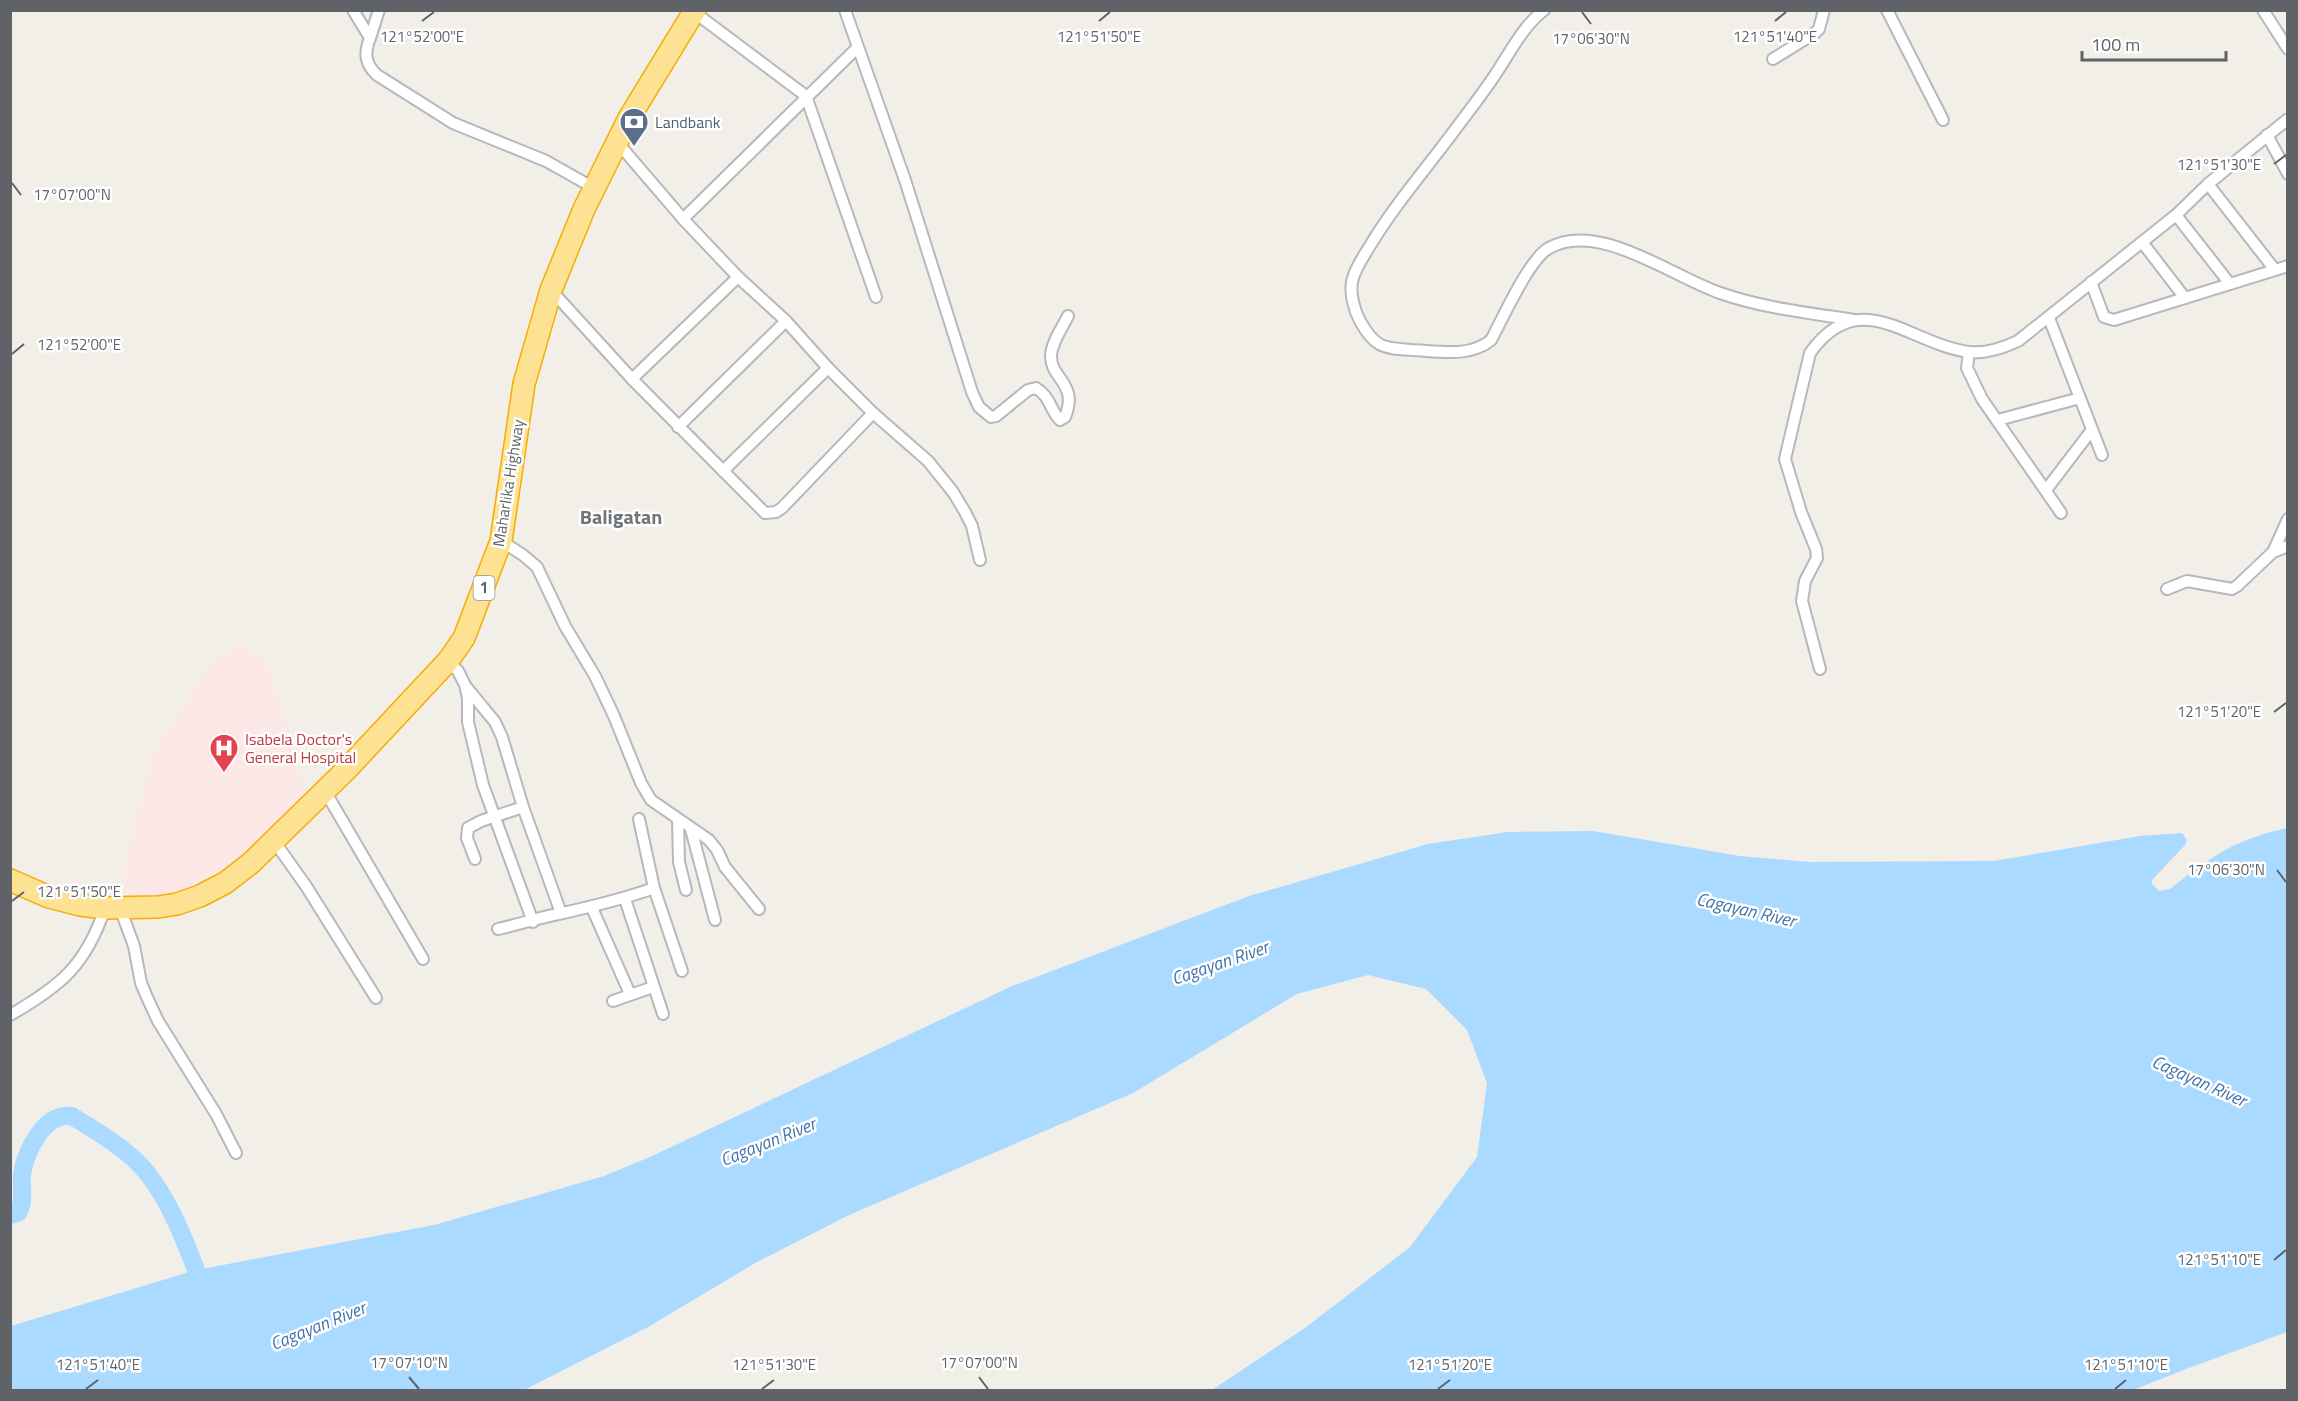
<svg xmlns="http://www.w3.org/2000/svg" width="2298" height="1401" font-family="'Titillium Web',sans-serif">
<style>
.medical{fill:#fce8e6}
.water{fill:#aadaff}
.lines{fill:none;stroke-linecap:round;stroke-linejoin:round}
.river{stroke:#aadaff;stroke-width:18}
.street-casing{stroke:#b5b8bc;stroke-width:14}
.highway-casing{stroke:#f9ab00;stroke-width:24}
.street{stroke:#fff;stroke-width:10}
.highway{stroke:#fde293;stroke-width:21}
.ticks{fill:none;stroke:#5f6368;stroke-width:2}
.labels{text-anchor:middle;stroke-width:5;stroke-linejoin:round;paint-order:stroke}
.shield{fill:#fff;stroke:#8f9295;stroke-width:1.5}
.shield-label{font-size:15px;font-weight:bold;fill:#5f6368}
.service-label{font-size:16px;fill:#4e5e75;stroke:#fff;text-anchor:start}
.street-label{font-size:16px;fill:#5f6368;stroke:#fff}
.health-label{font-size:16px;fill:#be3a42;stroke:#fff;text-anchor:start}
.water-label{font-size:18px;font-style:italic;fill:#4174aa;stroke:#fff}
.quarter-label{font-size:20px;font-weight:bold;fill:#70757a;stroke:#fff}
.ticks-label{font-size:15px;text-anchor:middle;fill:#5f6368;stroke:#fff;stroke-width:5;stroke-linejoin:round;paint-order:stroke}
</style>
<rect width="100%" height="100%" fill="#f1efe8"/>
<path class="medical" d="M239 643 268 662 306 790 272 833 237 865 186 892 125 897 122 872 152 755 210 663Z"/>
<path class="water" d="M2287 828V1332L2186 1369 2133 1390H1212L1305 1328 1410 1247 1477 1157 1487 1083 1467 1030 1426 989 1368 975 1297 994 1133 1093 849 1215 757 1262 648 1327 524 1390H11V1326L196 1270 434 1225 604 1176 650 1157 1010 987 1249 896 1428 844 1508 832 1593 831 1740 856 1809 862 1994 861 2140 836 2182 833 2187 840 2185 845 2152 880V884L2159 891 2170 889C2210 857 2236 839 2287 828Z"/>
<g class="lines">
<path class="river" d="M10 1215 18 1213C25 1202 21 1189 22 1176 24 1153 44 1112 72 1116 94 1130 117 1143 136 1161 168 1191 189 1251 204 1291"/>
<g class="street-casing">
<g id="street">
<path d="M353 10 370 38C364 53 365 64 377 75L453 123 546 161 594 188"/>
<path d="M845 10 905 180 972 392 979 407 991 417 996 416 1028 390 1036 388C1050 396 1050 410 1060 420L1065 417C1079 383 1050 379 1051 355 1052 342 1062 328 1068 316"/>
<path d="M1544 10C1522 27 1510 53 1495 75 1483 93 1470 110 1457 127 1427 168 1394 205 1368 249 1362 259 1354 270 1352 282 1350 294 1354 310 1360 321 1375 348 1383 348 1412 350 1437 351 1470 358 1491 340 1503 318 1529 259 1549 248 1598 220 1673 277 1720 293 1763 308 1809 313 1854 320"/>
<path d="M1887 10 1943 120"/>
<path d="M2263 10 2288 49"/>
<path d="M694 12 806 96 876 297"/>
<path d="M370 38 379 10"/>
<path d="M1773 59 1815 33 1819 29 1824 10"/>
<path d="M2267 135 2288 174"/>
<path d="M617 142 683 219 738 277 786 321 828 368 873 413 928 461 953 492 965 512 972 526 980 560"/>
<path d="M2208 184 2275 270"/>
<path d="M2176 215 2230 284"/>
<path d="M683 219 857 48"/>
<path d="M2142 242 2185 298"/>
<path d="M2091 282 2104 317 2114 320 2288 266"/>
<path d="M551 290 632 379 765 513 776 512 782 508 873 413"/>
<path d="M2049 318 2102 455"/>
<path d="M1969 352 1967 368 1982 399 2061 513"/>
<path d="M632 379 738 277"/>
<path d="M1998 420 2080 398"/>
<path d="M678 427 786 321"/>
<path d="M723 471 828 368"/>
<path d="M2046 490 2091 431"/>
<path d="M501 541 523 555 537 567 565 626 595 676 614 716 641 783 651 800 709 840 717 850 725 867 759 909"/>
<path d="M2273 552 2288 519"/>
<path d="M2167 589 2187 581 2232 589 2237 586 2273 552 2288 546"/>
<path d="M448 661 458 671 465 685 468 698V722L483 785 533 922"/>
<path d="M1820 669 1802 601 1805 581 1817 558 1816 549 1801 512 1785 459 1810 353C1860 283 1909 344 1969 352 1986 354 2003 348 2018 341L2176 215 2208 184 2288 119"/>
<path d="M467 688 495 722 502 737 523 807 561 913"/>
<path d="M325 791 423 959"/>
<path d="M639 819 654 888 682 971"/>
<path d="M678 819 679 862 686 890"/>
<path d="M691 829 715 920"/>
<path d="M274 841 306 886 376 998"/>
<path d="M475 859 467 838 468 828 481 821 523 807"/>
<path d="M625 899 663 1014"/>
<path d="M120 908 134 946 141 983 146 995 158 1021 216 1114 236 1153"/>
<path d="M592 908 630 994"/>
<path d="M498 929C520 924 541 917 563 913 594 906 624 899 654 888"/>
<path d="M613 1001 653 987"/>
<path d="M10 1015C61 986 86 965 105 908"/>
</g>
</g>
<g class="highway-casing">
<path id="highway" d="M10 880 49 897 80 905 105 908 158 907 177 904 200 896 225 883 251 863 346 770 448 661 464 638 501 541 524 384 551 290 584 209 629 118 695 10"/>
</g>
<use href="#street" class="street"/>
<use href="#highway" class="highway"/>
</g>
<path class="ticks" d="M1582 12 1591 24M422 21 434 12M1099 21 1110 12M1775 21 1786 12M2274 164 2286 155M12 183 21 195M12 354 24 344M2274 712 2286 703M2277 870 2286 882M12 901 24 892M2274 1260 2286 1250M409 1377 419 1389M979 1377 988 1389M86 1389 98 1380M762 1389 774 1380M1438 1389 1450 1380M2115 1389 2126 1380"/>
<defs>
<g id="bank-pin" transform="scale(1.5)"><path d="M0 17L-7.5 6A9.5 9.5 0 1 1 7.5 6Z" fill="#5c6f8a" stroke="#fff"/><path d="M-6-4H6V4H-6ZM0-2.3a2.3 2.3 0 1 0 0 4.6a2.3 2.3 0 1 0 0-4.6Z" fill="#fff"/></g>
<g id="hospital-pin" transform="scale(1.5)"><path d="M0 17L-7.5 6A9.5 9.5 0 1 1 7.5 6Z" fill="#e0444e" stroke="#fff"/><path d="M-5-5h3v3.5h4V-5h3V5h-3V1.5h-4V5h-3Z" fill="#fff"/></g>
</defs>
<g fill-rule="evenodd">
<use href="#bank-pin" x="634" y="122"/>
<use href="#hospital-pin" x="224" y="748"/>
</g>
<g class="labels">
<rect class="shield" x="473.5" y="576" width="21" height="24" rx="4.5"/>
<g class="shield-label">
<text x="484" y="593">1</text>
</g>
<g class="service-label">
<text x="655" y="128">Landbank</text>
</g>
<g class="street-label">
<text transform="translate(508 483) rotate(-81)" y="6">Maharlika Highway</text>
</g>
<g class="health-label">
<text x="245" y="745">Isabela Doctor's<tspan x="245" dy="18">General Hospital</tspan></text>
</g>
<g class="water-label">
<text transform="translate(1746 910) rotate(13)" y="6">Cagayan River</text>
<text transform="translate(1220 963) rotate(-19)" y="6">Cagayan River</text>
<text transform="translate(2199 1081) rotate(24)" y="6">Cagayan River</text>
<text transform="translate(768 1142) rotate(-22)" y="6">Cagayan River</text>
<text transform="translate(318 1326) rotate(-22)" y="6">Cagayan River</text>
</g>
<g class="quarter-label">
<text x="621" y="524">Baligatan</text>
</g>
</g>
<g class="ticks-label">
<text x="422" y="42">121°52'00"E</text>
<text x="1099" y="42">121°51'50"E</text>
<text x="1775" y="42">121°51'40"E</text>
<text x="1591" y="44">17°06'30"N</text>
<text x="2219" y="170">121°51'30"E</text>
<text x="72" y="200">17°07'00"N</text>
<text x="79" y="350">121°52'00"E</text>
<text x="2219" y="717">121°51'20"E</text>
<text x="2226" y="875">17°06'30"N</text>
<text x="79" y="897">121°51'50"E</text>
<text x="2219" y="1265">121°51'10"E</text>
<text x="409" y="1368">17°07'10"N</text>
<text x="979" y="1368">17°07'00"N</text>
<text x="98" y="1370">121°51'40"E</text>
<text x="774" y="1370">121°51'30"E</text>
<text x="1450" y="1370">121°51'20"E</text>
<text x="2126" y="1370">121°51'10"E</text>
</g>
<rect width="2298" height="1401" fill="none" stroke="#5f6368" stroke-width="24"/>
<path d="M2082 51v9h144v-9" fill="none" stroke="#5f6368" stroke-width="3"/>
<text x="2091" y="51" font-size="18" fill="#5f6368" stroke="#ffffff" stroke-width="4.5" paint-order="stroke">100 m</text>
</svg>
